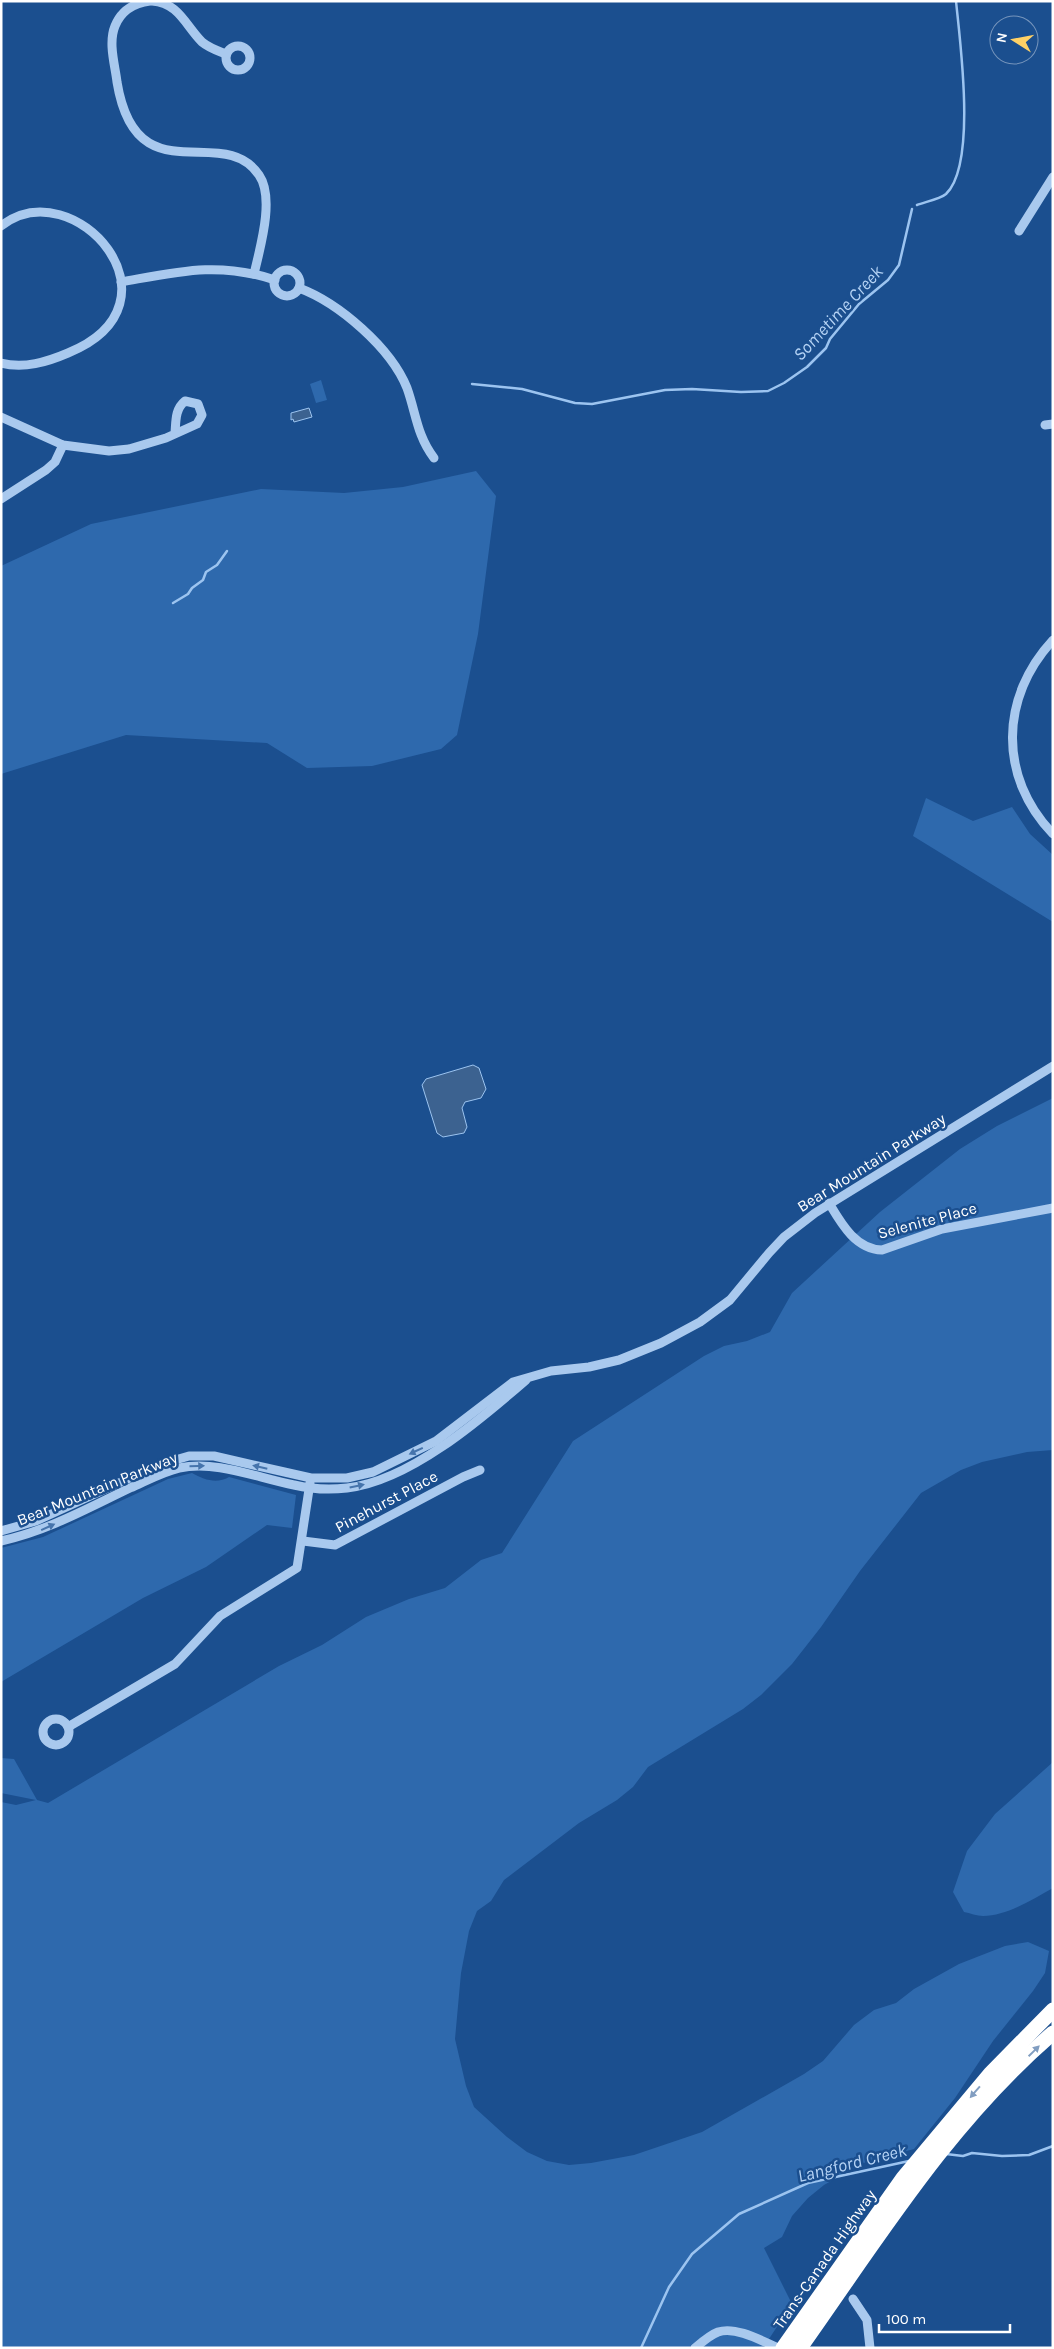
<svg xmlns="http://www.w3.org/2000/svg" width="1054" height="2349" font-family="Karla,sans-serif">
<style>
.green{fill:#2e69ad}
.water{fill:#3c6290;stroke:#9cc4f0}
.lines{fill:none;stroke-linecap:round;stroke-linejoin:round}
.stream{stroke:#9cc4f0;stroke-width:2.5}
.minor{stroke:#a9c9ee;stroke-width:9}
.highway{stroke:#fff;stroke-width:15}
.oneway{fill:#4674ac}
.oneway2{fill:#829ec1}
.labels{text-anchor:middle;stroke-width:5;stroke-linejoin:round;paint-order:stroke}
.street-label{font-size:16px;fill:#fff;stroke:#1b4f8f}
.water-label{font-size:18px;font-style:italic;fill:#b5d3f5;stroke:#1b4f8f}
</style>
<rect width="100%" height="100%" fill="#1b4f8f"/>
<g class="green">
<path d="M321 380 327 400 316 403 310 384Z"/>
<path d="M476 471 496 496 478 634 457 735 441 749 372 766 307 768 267 743 126 735 1 774V566L91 524 261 489 344 493 403 487Z"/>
<path d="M926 798 973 821 1012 807 1030 834 1053 855V922L913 836Z"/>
<path d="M1053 1098V1450L1027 1452 982 1462 961 1470 921 1493 860 1571 821 1627 792 1664 761 1695 743 1709 648 1767 633 1787 617 1800 579 1823 504 1880 491 1901 477 1911 469 1931 461 1973 455 2039 466 2086 474 2107 507 2137 527 2152 547 2161 569 2165 591 2163 634 2155 702 2132 804 2074 823 2061 854 2025 874 2010 896 2003 914 1989 959 1964 1005 1946 1028 1942 1049 1951 1045 1973 1033 1991 993 2041 955 2098 914 2149 863 2163 824 2185 808 2198 792 2216 782 2237 764 2248 792 2304 763 2348H1V1802L16 1805 36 1800 1 1793V1758L14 1759 37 1800 48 1803 279 1666 322 1645 366 1617 409 1599 445 1588 481 1560 502 1553 573 1441 704 1356 724 1346 747 1341 770 1332 792 1293 880 1212 960 1149 997 1126Z"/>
<path d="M192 1473C204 1480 217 1484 229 1477L296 1495 292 1528 267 1525 206 1567 143 1598 1 1682V1548L43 1537 168 1479Z"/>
<path d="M1053 1762V1888C1033 1899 1007 1916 983 1916 977 1916 970 1913 964 1912L953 1892 967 1851 995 1814Z"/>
</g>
<g class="water">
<path d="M309 408 312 417 294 422 293 419 291 420V413Z"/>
<path d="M473 1065 479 1068 486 1089 481 1098 465 1102 462 1108 467 1127 464 1133 443 1137 437 1133 422 1085 426 1079Z"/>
</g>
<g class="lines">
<g class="stream">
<path d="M917 205C925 202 940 199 946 194 977 164 960 42 956 1"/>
<path d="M472 384 522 389 575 403 592 404 665 390 692 389 741 392 768 391 784 383 807 367 826 348 830 339 859 304 888 280 899 265 912 209"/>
<path d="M173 603 188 594 192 588 203 580 206 572 217 565 227 551"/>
<path d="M946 2154 963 2156 972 2153 1002 2156 1029 2155 1053 2146"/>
<path d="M641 2348 669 2287 692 2254 739 2214 808 2183 909 2161"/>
</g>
<g class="minor">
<path d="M150 1C134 3 121 11 115 26 108 43 115 65 117 82 136 198 223 121 259 175 275 198 260 248 254 274"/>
<path d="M152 1C179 3 185 25 202 42 209 48 218 51 226 54"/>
<circle cx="238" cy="58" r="12"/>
<path d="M1 226C74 169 191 303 68 353 47 362 24 369 1 363"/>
<path d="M1019 231 1053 177"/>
<circle cx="287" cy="283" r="13"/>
<path d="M121 282C177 272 218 261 275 280"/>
<path d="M299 288C339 303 391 348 407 388 416 413 417 436 434 458"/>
<path d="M1 417 63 445 109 451 129 449 166 438 197 424 202 415 198 404 185 401C175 409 176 421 175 433"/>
<path d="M1045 425 1053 424"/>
<path d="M1 499 46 470 55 462 63 445"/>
<path d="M1053 640C1000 697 998 777 1053 834"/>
<path d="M829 1203C841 1223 855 1249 882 1250L942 1229 1053 1208"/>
<path d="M1 1531 36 1521 158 1465 189 1456H214L311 1478H347L373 1472 436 1441 513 1382 551 1371 589 1367 619 1360 661 1343 700 1322 730 1300 769 1253 784 1237 815 1213 1053 1066"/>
<path d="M1 1541C47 1531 88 1508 130 1488 146 1481 162 1472 179 1468 217 1460 257 1478 294 1485 311 1489 329 1490 347 1488 409 1481 480 1420 526 1380"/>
<path d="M303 1541 335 1545 463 1477 480 1470"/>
<circle cx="56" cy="1732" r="13"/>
<path d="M68 1727 175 1664 220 1616 297 1568 310 1483"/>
<path d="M853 2299 867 2320 870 2348"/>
<path d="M695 2348C702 2342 710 2335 718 2332 736 2326 762 2341 778 2348"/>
</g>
<g class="highway">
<path d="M783 2348 903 2178 990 2074 1053 2010"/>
<path d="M800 2348C878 2238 949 2122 1053 2033"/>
</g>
</g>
<defs><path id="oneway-solid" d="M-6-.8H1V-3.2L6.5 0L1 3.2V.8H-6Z" transform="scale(1.25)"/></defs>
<g class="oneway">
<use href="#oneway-solid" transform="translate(416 1451) rotate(155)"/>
<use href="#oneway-solid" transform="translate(197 1466) rotate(-1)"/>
<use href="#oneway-solid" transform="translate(260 1467) rotate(-167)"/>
<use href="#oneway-solid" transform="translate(357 1486) rotate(-12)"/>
<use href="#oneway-solid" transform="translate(48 1527) rotate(-24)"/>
</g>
<g class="oneway2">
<use href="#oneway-solid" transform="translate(1034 2051) rotate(-44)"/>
<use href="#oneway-solid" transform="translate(975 2092) rotate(131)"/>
</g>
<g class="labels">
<g class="street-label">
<text transform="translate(871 1162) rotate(-32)" y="6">Bear Mountain Parkway</text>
<text transform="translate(927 1220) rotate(-15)" y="6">Selenite Place</text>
<text transform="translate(97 1488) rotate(-22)" y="6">Bear Mountain Parkway</text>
<text transform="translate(386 1501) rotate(-28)" y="6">Pinehurst Place</text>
<text transform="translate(824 2259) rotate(-55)" y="6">Trans-Canada Highway</text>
</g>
<g class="water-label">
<text transform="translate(838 313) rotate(-47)" y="6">Sometime Creek</text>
<text transform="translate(852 2163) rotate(-14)" y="6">Langford Creek</text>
</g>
</g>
<rect width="1054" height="2349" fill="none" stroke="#ffffff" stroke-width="5"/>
<g transform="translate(1014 40) rotate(281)"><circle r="24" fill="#1b4f8f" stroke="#7695bc"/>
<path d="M0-4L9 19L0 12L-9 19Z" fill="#ffd166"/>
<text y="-8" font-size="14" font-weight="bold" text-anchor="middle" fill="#ffffff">N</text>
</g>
<path d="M879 2324v8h131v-8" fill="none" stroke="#ffffff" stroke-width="2.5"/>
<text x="886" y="2324" font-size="15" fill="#ffffff" stroke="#1b4f8f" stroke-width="4" paint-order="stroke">100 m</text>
</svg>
